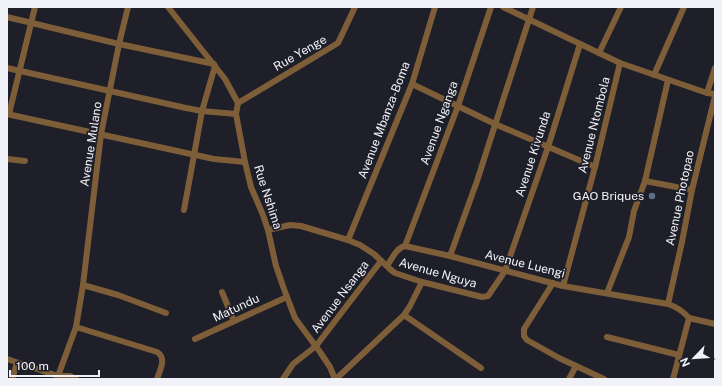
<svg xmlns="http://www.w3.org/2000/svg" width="722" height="386" font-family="'Public Sans',sans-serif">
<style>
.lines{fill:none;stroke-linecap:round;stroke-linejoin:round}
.minor{stroke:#7d5e38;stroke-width:6}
.service-dot{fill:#5c6f8a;stroke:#1e1f28;stroke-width:1.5}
.labels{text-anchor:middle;stroke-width:3.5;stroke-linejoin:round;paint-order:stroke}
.street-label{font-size:12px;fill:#f1f2f8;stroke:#1e1f28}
.poi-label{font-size:12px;fill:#f1f2f8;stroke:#1e1f28;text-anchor:end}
</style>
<rect width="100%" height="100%" fill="#1e1f28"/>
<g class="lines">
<g class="minor">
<path d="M128 7 119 44 101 134 83 285 76 327 157 352C167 358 160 370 157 379"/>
<path d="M168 7 225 79 238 103 236 114 245 162 251 187 263 215 268 230 276 266 284 289 295 318 320 352 330 367 335 379"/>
<path d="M503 7 620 63 707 93 715 94"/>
<path d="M7 17 119 44 214 64"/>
<path d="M599 53 621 7"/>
<path d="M7 68 186 108 202 111 236 114"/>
<path d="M654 75 684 7"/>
<path d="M412 84 495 124 595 167"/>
<path d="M707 93 715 68"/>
<path d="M238 103 338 43 355 7"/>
<path d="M7 114 214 159 245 162"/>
<path d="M9 114 35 7"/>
<path d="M7 159 25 161"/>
<path d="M645 181 692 190"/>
<path d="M184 210 202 111 215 66"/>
<path d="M268 230 290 225 301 226 348 240 360 245 374 254 391 270 395 273 422 282 482 297 488 296 505 271 548 147 580 44"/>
<path d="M348 240 412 84 435 7"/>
<path d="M405 246 458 106 491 7"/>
<path d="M450 256 477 181 533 7"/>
<path d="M387 266C392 259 396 248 405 246L450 256 563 286 668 304C677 307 683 311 689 318L673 379"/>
<path d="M553 283 524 329V336L527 340 559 358 604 379"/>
<path d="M83 285 118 295 166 313"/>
<path d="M563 286 595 167 620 63"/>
<path d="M222 292 234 321"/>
<path d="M607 293 629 237 634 211 645 181 668 80"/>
<path d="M668 304 682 242 692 190 715 96"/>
<path d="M404 315 481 368"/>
<path d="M689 318 715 324"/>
<path d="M607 337 679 355"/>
<path d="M195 339 287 297"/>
<path d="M7 359 58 376H70L76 379"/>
<path d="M58 376 76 327"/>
<path d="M12 379 17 363"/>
<path d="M283 379 293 364 316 346 381 261"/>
<path d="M336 379 404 315 410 306 422 282"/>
<path d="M569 379 576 366"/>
</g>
</g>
<circle class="service-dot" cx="652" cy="196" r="4"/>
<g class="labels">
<g class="street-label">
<text transform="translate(300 53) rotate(-30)" y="4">Rue Yenge</text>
<text transform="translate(384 120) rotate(-69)" y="4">Avenue Mbanza-Boma</text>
<text transform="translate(439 123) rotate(-70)" y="4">Avenue Nganga</text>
<text transform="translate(594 125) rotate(-76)" y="4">Avenue Ntombola</text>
<text transform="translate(91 144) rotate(-81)" y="4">Avenue Mulano</text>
<text transform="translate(533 154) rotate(-72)" y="4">Avenue Kivunda</text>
<text transform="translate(268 197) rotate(72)" y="4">Rue Nshima</text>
<text transform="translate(680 198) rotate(-78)" y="4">Avenue Photopao</text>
<text transform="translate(525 264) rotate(14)" y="4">Avenue Luengi</text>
<text transform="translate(438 273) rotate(16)" y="4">Avenue Nguya</text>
<text transform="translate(340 297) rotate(-53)" y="4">Avenue Nsanga</text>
<text transform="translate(236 308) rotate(-25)" y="4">Matundu</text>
</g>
<g class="poi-label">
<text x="644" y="200">GAO Briques</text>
</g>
</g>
<rect width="722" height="386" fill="none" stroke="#f1f2f8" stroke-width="16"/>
<g transform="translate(694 358) rotate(245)" stroke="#1e1f28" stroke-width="3" paint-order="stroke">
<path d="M0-3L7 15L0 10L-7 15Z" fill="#f1f2f8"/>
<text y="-6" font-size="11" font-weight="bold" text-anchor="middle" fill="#f1f2f8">N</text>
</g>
<path d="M10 370v6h89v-6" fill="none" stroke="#f1f2f8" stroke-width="2"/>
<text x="16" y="370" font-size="12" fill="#f1f2f8" stroke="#1e1f28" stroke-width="3" paint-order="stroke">100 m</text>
</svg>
